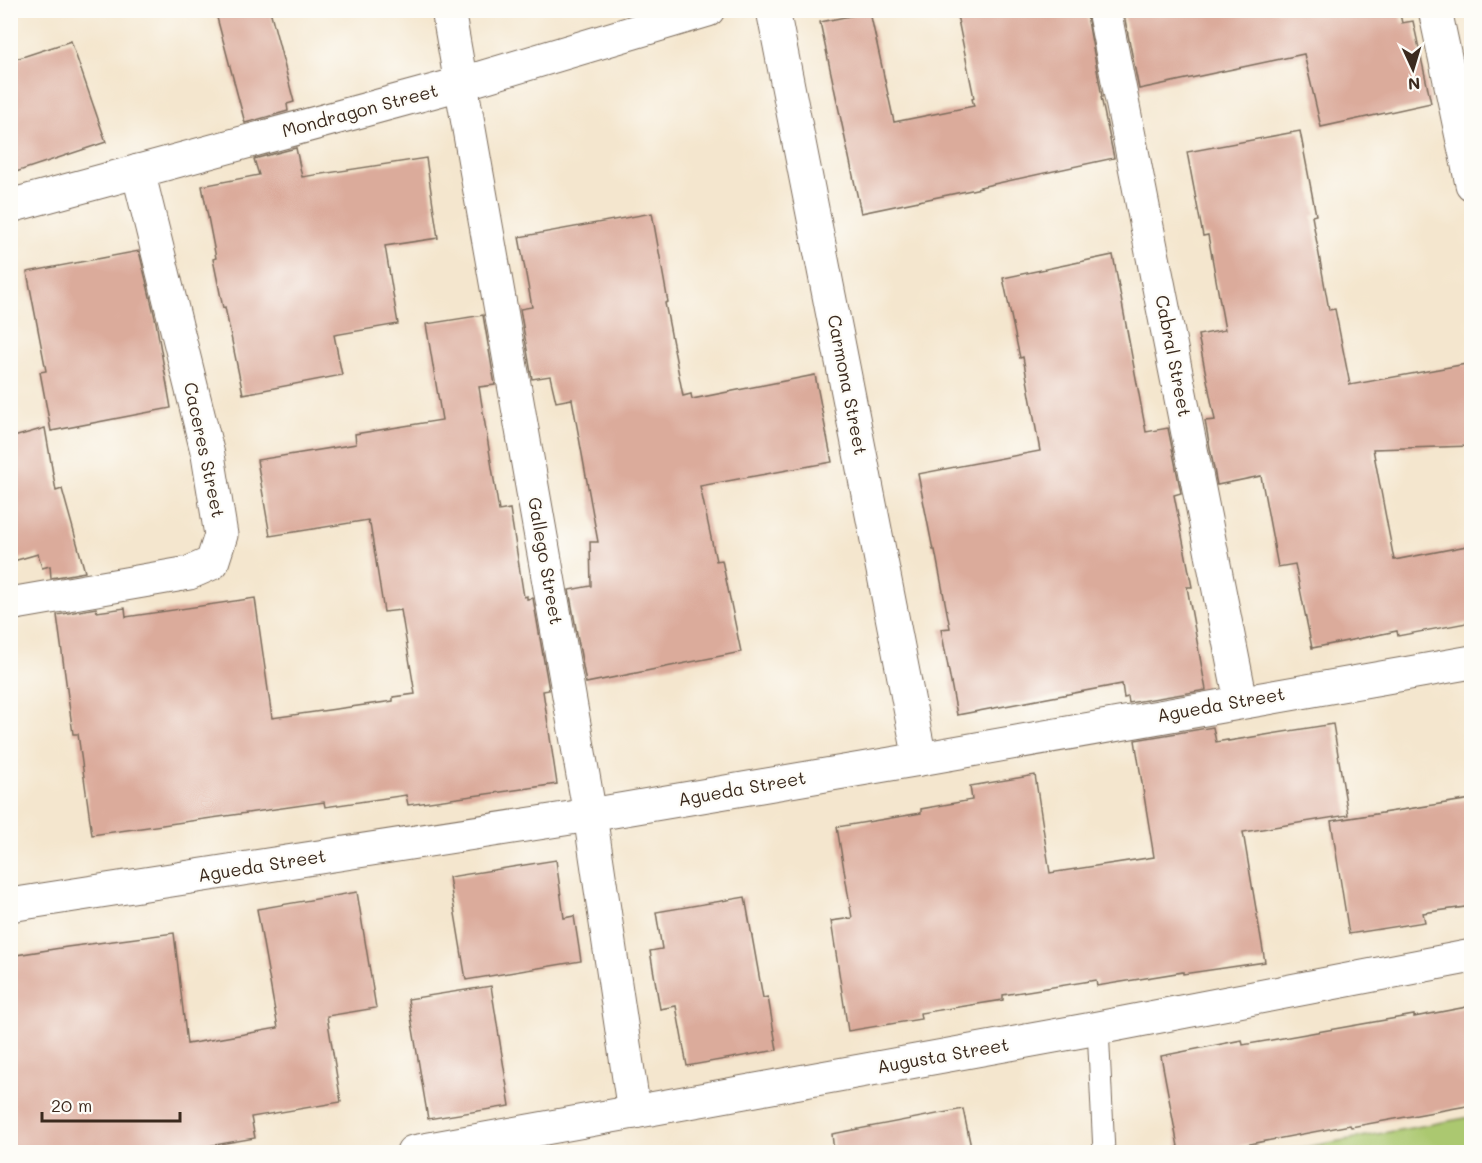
<svg xmlns="http://www.w3.org/2000/svg" width="1482" height="1163" font-family="Mali,sans-serif">
<style>
.green{fill:#abc86f;stroke:#737946;stroke-width:1.5}
.building{fill:#dbab9b}
.lines{fill:none;stroke-linecap:round;stroke-linejoin:round}
.lane-casing{stroke:#7c6c5c;stroke-width:23}
.street-casing{stroke:#7c6c5c;stroke-width:35}
.lane{stroke:#fff;stroke-width:21}
.street{stroke:#fff;stroke-width:33}
.labels{text-anchor:middle;stroke-width:4.5;stroke-linejoin:round;paint-order:stroke}
.street-label{font-size:18px;fill:#3b2a1e;stroke:#fdfcf7}
</style>
<rect width="100%" height="100%" fill="#fdfcf7"/>
<filter id="ink" filterUnits="userSpaceOnUse"><feTurbulence type="fractalNoise" baseFrequency=".0167" numOctaves="2"/><feDisplacementMap in="SourceGraphic" scale="12" xChannelSelector="R" yChannelSelector="G"/><feConvolveMatrix kernelMatrix="1 2 1 2 8 2 1 2 1" color-interpolation-filters="sRGB"/></filter>
<filter id="wash" filterUnits="userSpaceOnUse"><feTurbulence type="fractalNoise" baseFrequency=".008" numOctaves="4" result="noise"/><feDisplacementMap in="SourceGraphic" scale="24" xChannelSelector="R" yChannelSelector="G"/><feGaussianBlur stdDeviation="1.35" result="paint"/><feColorMatrix in="noise" values="0 0 0 0 0 0 0 0 0 0 0 0 0 0 0 0 0 1.4 0 .05"/><feComposite in="paint" operator="in"/></filter>
<g filter="url(#wash)">
<rect width="100%" height="100%" fill="#f4e6ce"/>
<path class="green" d="M1471 1117V1152H1279Z"/>
<g id="blocks">
<g class="building">
<path d="M215 10H270L294 102 287 104 288 111 245 123Z"/>
<path d="M956 10H1086L1102 97H1101L1114 158 980 187 981 188 861 213 820 22 870 12 894 122 974 106 972 99 974 98Z"/>
<path d="M1123 10H1399L1402 23 1413 21 1431 103 1321 127 1304 54 1139 89Z"/>
<path d="M71 41 106 142 10 174V61Z"/>
<path d="M1300 131 1316 215 1312 216 1329 310 1335 309 1350 385 1472 363V446L1373 449 1394 560 1472 545V622L1398 636 1397 631 1312 648 1295 564 1278 567 1261 476 1217 485 1205 421 1215 420 1198 335 1225 330 1208 235 1203 236 1187 152Z"/>
<path d="M296 148 302 177 426 158 438 238 385 246 398 324 334 335 342 375 243 394 225 307 223 308 213 259 216 258 202 186 259 175 254 159Z"/>
<path d="M652 213 668 302 665 303 683 396 691 394 692 399 815 375 832 462 700 486 716 561 722 560 741 652 586 683 569 590 591 586 590 542H598L572 399 556 402 550 376 532 379 520 309 532 307 519 237Z"/>
<path d="M139 251 156 322 171 408 51 431 40 372 46 371 27 272Z"/>
<path d="M1113 255 1146 432 1168 428 1181 493 1174 495 1192 587H1187L1206 690 1129 703 1128 697 1124 698 1122 684 957 715 941 629 950 628 935 550H933L918 474 1040 451 1023 357 1020 358 1003 278Z"/>
<path d="M483 315 495 385 479 387 499 511 510 509 524 597 527 596V599L533 598 549 690 543 691 557 784 408 805 406 795 325 807 324 802 92 835 78 734H73L57 615 96 608 97 612 125 608 126 617 255 598 272 718 393 701V697L415 694 401 610 384 612 370 524H369L368 520 270 536 257 460 356 444 355 434 442 420 426 324Z"/>
<path d="M45 428 56 491 62 489 85 572 51 578 50 566 42 568 38 554 10 562V438Z"/>
<path d="M1333 724 1348 815 1243 832 1265 962 1183 974V972L1097 986 1096 980 1003 995V1000L920 1013 921 1019 848 1031 831 921 852 918 837 827 921 813V809L972 800 970 786 1035 775 1050 873 1154 857 1135 740 1213 727 1216 742 1228 740V741Z"/>
<path d="M1472 799V906L1423 913 1425 922 1349 934 1331 821Z"/>
<path d="M556 860 564 918 574 916 581 961 466 980 449 877Z"/>
<path d="M357 892 376 1008 327 1016 341 1102 251 1117 255 1138 174 1152H10V956L67 947 174 933 187 1044 278 1028 257 909Z"/>
<path d="M745 897 763 998 768 997 777 1050 687 1066 676 1006 660 1009 650 951 662 949 656 912Z"/>
<path d="M491 986 510 1106 428 1119 408 999Z"/>
<path d="M1472 1006V1105L1351 1127 1350 1125 1208 1152H1179L1161 1056 1242 1040 1243 1045 1414 1015V1017Z"/>
<path d="M963 1109 972 1152H834L832 1134Z"/>
</g>
</g>
</g>
<g filter="url(#ink)">
<use href="#blocks" fill-opacity="0" stroke="#7c6c5c" stroke-width="1.5"/>
<g class="lines">
<g class="lane-casing">
<path id="lane" d="M1098 1028 1104 1152"/>
</g>
<g class="street-casing">
<g id="street">
<path d="M448 10 590 815 634 1112"/>
<path d="M773 10 920 759"/>
<path d="M1104 10 1241 701"/>
<path d="M1435 10 1472 184"/>
<path d="M10 206 460 84 708 10"/>
<path d="M10 604 189 573 212 563 221 535 208 455 138 171"/>
<path d="M10 905 590 815 920 759 1472 662"/>
<path d="M413 1152 1098 1028 1472 956"/>
</g>
</g>
<use href="#lane" class="lane"/>
<use href="#street" class="street"/>
</g>
</g>
<g class="labels">
<g class="street-label">
<text transform="translate(360 111) rotate(-15)" y="6">Mondragon Street</text>
<text transform="translate(1173 356) rotate(79)" y="6">Cabral Street</text>
<text transform="translate(847 385) rotate(79)" y="6">Carmona Street</text>
<text transform="translate(204 450) rotate(78)" y="6">Caceres Street</text>
<text transform="translate(545 561) rotate(80)" y="6">Gallego Street</text>
<text transform="translate(1221 705) rotate(-10)" y="6">Agueda Street</text>
<text transform="translate(742 789) rotate(-10)" y="6">Agueda Street</text>
<text transform="translate(262 866) rotate(-9)" y="6">Agueda Street</text>
<text transform="translate(943 1056) rotate(-10)" y="6">Augusta Street</text>
</g>
</g>
<rect width="1482" height="1163" fill="none" stroke="#fdfcf7" stroke-width="36"/>
<g transform="translate(1413 69) rotate(176)" stroke="#fdfcf7" stroke-width="4.5" paint-order="stroke">
<path d="M0-4.5L10 22L0 15L-10 22Z" fill="#3b2a1e"/>
<text y="-9" font-size="16" font-weight="bold" text-anchor="middle" fill="#3b2a1e">N</text>
</g>
<path d="M42 1112v9h138v-9" fill="none" stroke="#3b2a1e" stroke-width="3"/>
<text x="51" y="1112" font-size="18" fill="#3b2a1e" stroke="#fdfcf7" stroke-width="4.5" paint-order="stroke">20 m</text>
</svg>
